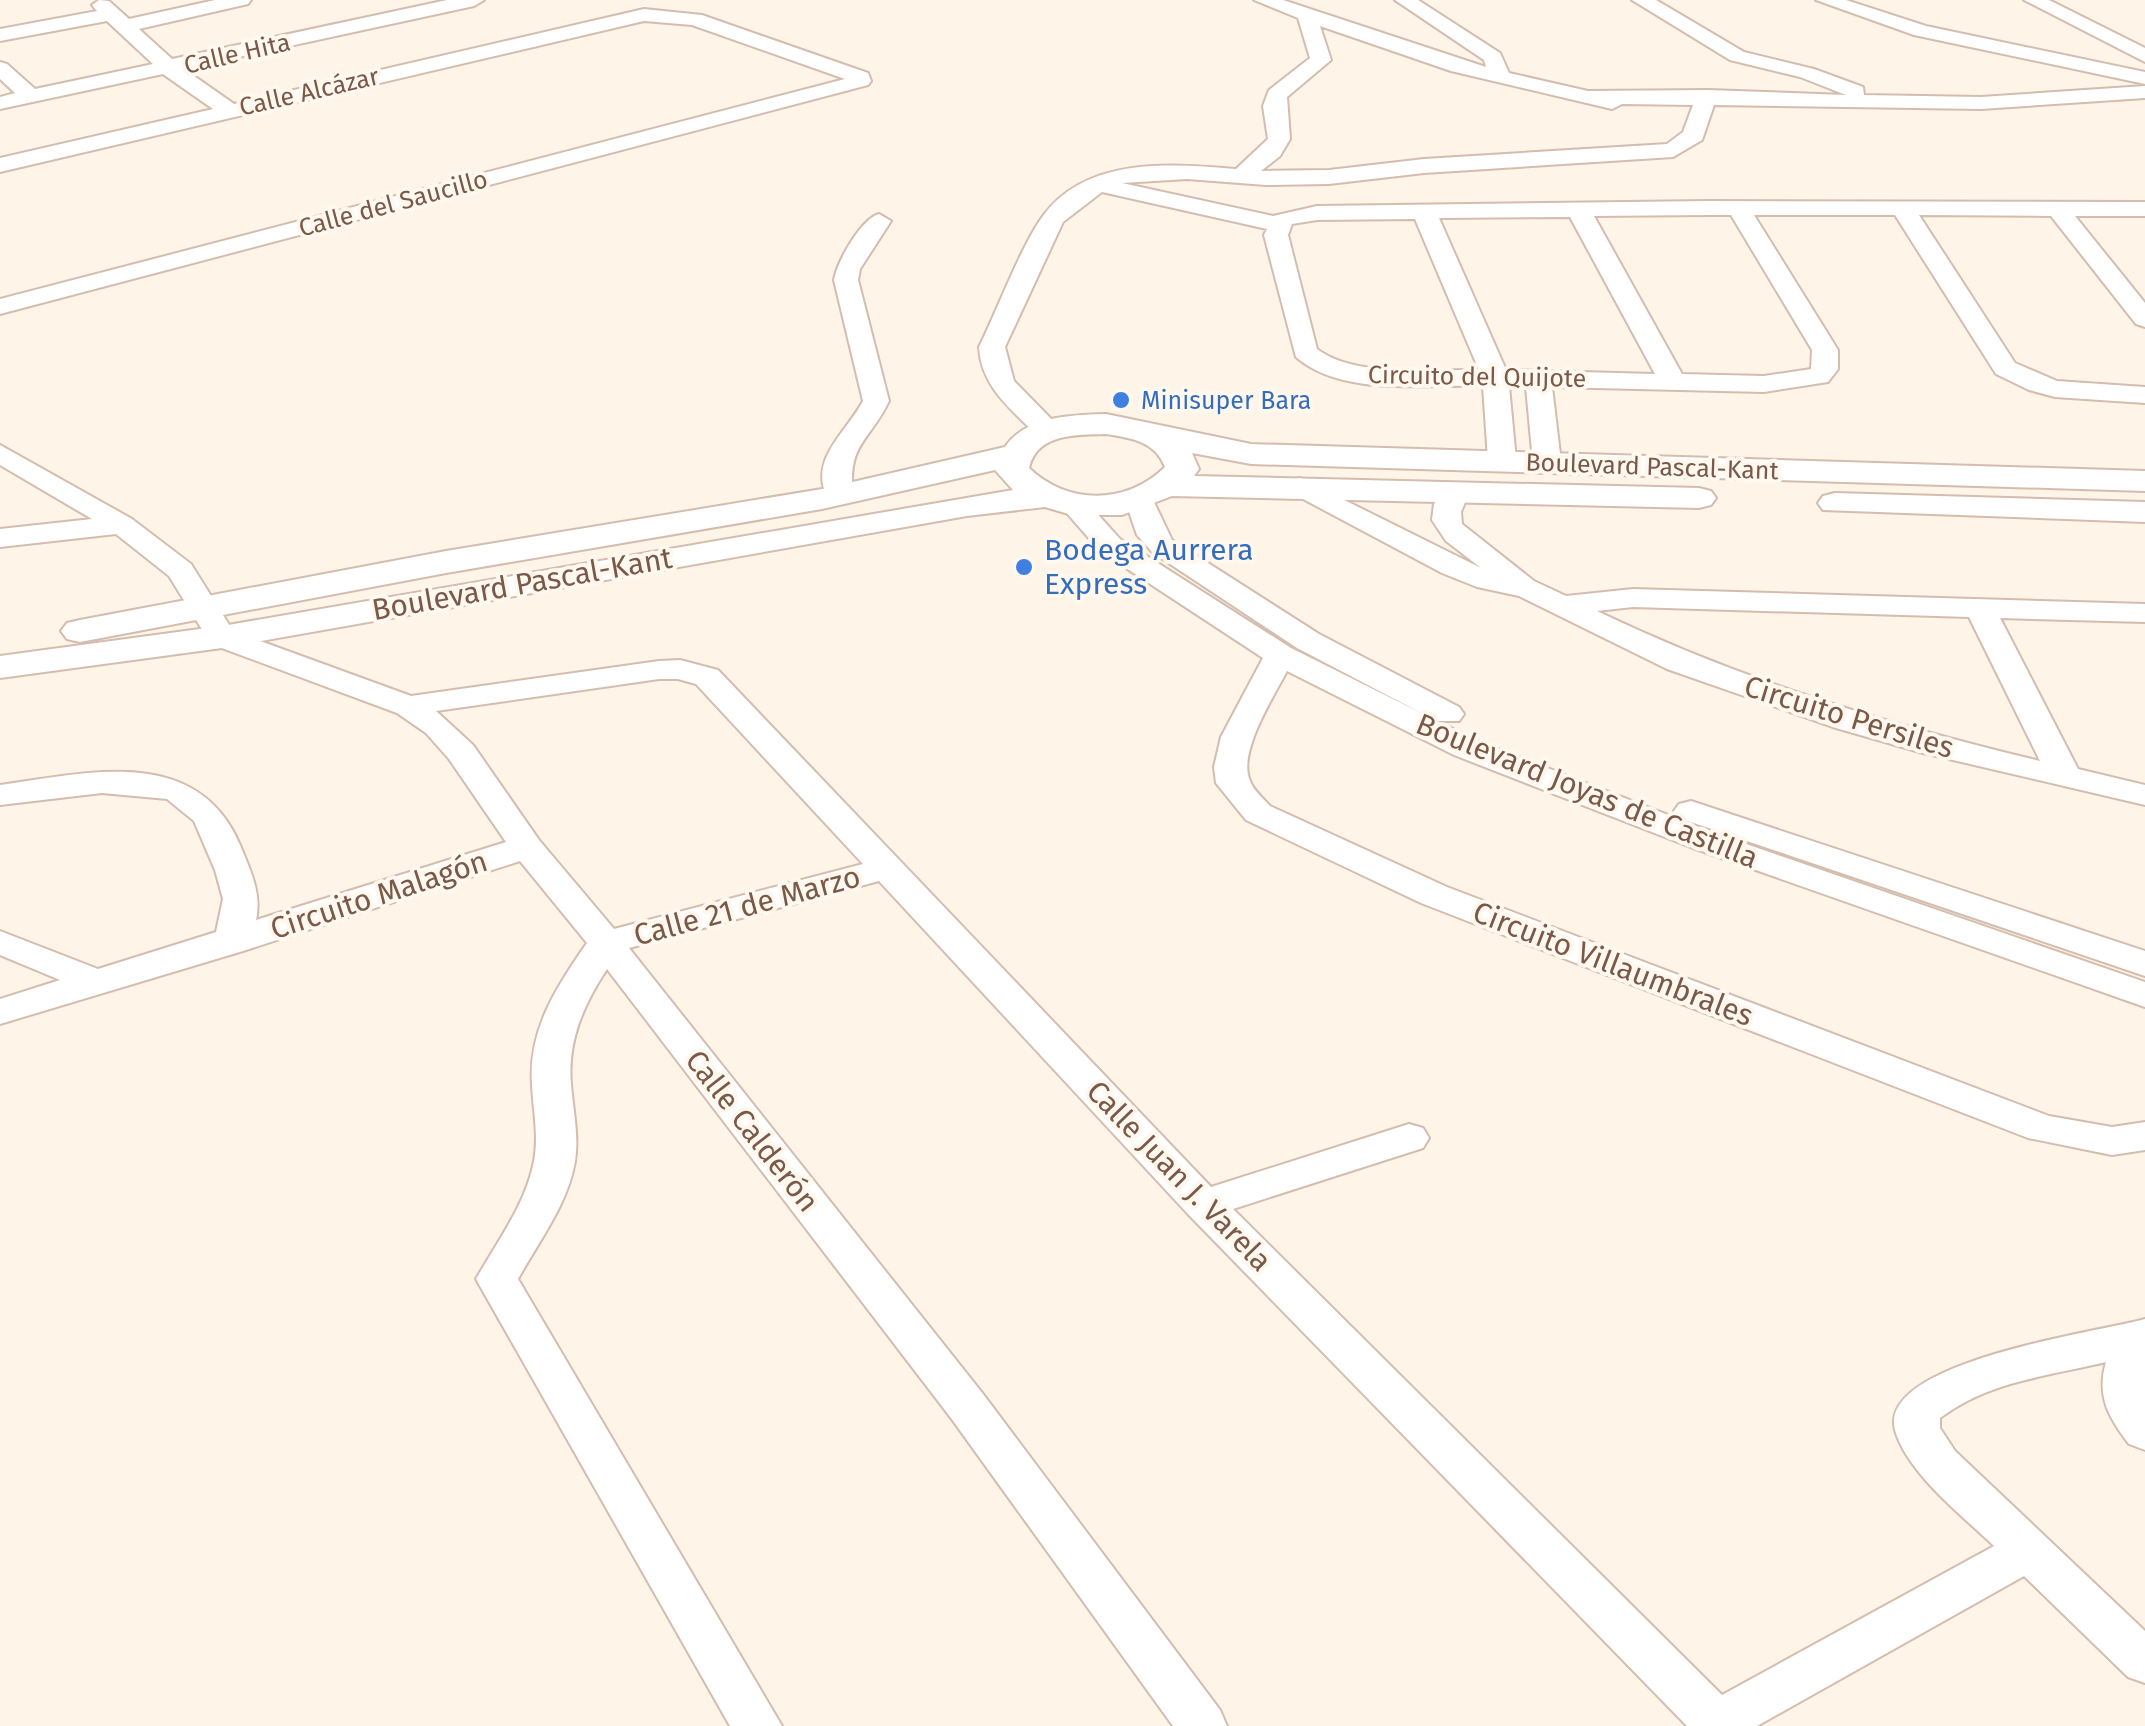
<svg xmlns="http://www.w3.org/2000/svg" width="2145" height="1726" font-family="'Fira Sans',sans-serif">
<style>
.lines{fill:none;stroke-linecap:round;stroke-linejoin:round}
.minor-casing{stroke:#d4bdae;stroke-width:4}
.tertiary-casing{stroke:#d4bdae;stroke-width:4}
.minor{fill:#fff;fill-rule:evenodd}
.tertiary{fill:#fff;fill-rule:evenodd}
.shop-dot{fill:#3f7fe0;stroke:#fff8ef;stroke-width:4}
.labels{text-anchor:middle;stroke-width:8;stroke-linejoin:round;paint-order:stroke}
.far-street-label{font-size:25px;fill:#7a5949;stroke:#fff8ef}
.far-shop-label{font-size:25px;fill:#366cbe;stroke:#fff8ef;text-anchor:start}
.shop-label{font-size:30px;fill:#366cbe;stroke:#fff8ef;text-anchor:start}
.street-label{font-size:30px;fill:#7a5949;stroke:#fff8ef}
</style>
<rect width="100%" height="100%" fill="#fef4e7"/>
<g class="lines">
<g class="minor-casing">
<g id="minor">
<path d="M99 0 109 1 129 19 215 0H251L248 4 139 29 172 59 447 0H484L474 6 184 69 234 104 644 9 702 15 868 73 871 81 868 85 0 314V299L845 79 692 25 644 21 0 172V158L213 109 163 74 0 109V97L15 93 0 79V62L7 64 35 89 153 64 107 21 0 41V29L97 11 92 5Z"/>
<path d="M1254 0H1283L1486 67 1484 60 1395 0H1418L1500 53 1509 73 1588 91 1708 90 1846 95 1800 77 1730 60 1632 0H1656L1744 52 1814 69 1863 87 1864 95 1981 97 2145 86V98L1981 109 1714 105 1702 140 1673 157 1424 173 1329 184 1266 185 1187 179 1122 183 1273 216 1317 206 1708 201 2145 202V216H2075L2145 303V327L2136 324 2051 216 1919 215 2015 363 2057 381 2145 387V403L2055 397 2029 390 1996 374 1895 215H1754L1838 350V369L1828 382 1764 392 1552 387 1561 462 1547 470 1533 462 1526 387 1509 386 1516 460 1502 468 1488 460 1483 386C1425 384 1342 397 1296 357L1264 235 1267 229 1102 192 1063 222 1005 347 1014 381 1062 430 1048 438 1038 436C1012 410 981 387 979 347 997 311 1021 246 1043 216 1087 156 1171 164 1236 169L1268 139 1263 106 1269 90 1310 58 1298 18ZM1320 26 1451 71 1612 109 1622 104 1693 105 1683 132 1667 144 1424 159 1329 170 1261 171 1280 156 1290 139 1287 97 1331 60ZM1708 215H1731L1812 350 1811 369 1764 376 1682 374 1594 216ZM1570 217 1655 374 1506 370 1439 218ZM1415 219 1479 370C1432 369 1355 378 1317 349L1288 235 1292 224 1317 220Z"/>
<path d="M1816 0H1846L1926 26 2145 72V84L1914 35Z"/>
<path d="M2024 0H2049L2145 48V62Z"/>
<path d="M879 214 891 221 860 269 858 280 889 401C870 441 847 444 853 494L849 500H829C806 461 847 432 863 401L834 280C837 262 861 219 879 214Z"/>
<path d="M0 445 132 519 191 564 233 631 411 696 659 661 680 660 718 670 1211 1187 1409 1124 1423 1128 1429 1138 1423 1148 1233 1209 1722 1695 1994 1546C1963 1516 1907 1473 1895 1430 1877 1361 2100 1332 2145 1319V1450L2129 1444C2109 1418 2096 1396 2106 1362 2048 1376 1989 1381 1940 1418V1428L1955 1451 2145 1631V1683L2128 1677 2024 1576 1757 1726H1687L1188 1214 879 881 629 948 983 1394 1220 1710 1227 1726H1173L951 1418 607 969C584 1004 567 1041 571 1084 573 1110 579 1135 575 1161 568 1204 539 1241 518 1279L782 1726H730L476 1279C497 1242 526 1204 534 1161 539 1135 533 1110 532 1084 528 1030 557 986 587 943L520 861 243 951 0 1024V999L60 980 0 955V931L98 969 216 932 223 899 215 870 194 821 167 799 102 793 0 805V785C87 773 197 744 240 845 250 870 262 893 256 920L506 842 449 759 426 733 397 713 211 644 169 576 116 534 0 547V529L92 519 0 465ZM659 679H678L696 684 863 864 614 929 539 840 473 745 436 711Z"/>
<path d="M1300 478 1481 568 1446 541 1432 520 1434 504 1446 484H1466L1470 490 1461 512 1462 524 1534 581 1566 596 1633 589 2145 604V622L2000 618 2078 769 2145 785V805L1923 753 1836 728 1667 669 1519 596 1477 587 1442 573 1290 492 1286 486 1290 480ZM1633 607 1969 617 2040 761C1885 724 1741 680 1597 611Z"/>
<path d="M1139 491 1149 494 1153 500 1172 540 1319 634 1459 707 1464 714 1459 721H1437L1478 741 1717 834 2145 982V1007L1693 848 1454 755 1287 671C1274 696 1237 753 1250 781 1253 790 1264 799 1270 806L1447 887 2049 1116 2112 1127 2145 1122V1150L2112 1155 2028 1138 1421 903 1246 820 1216 783 1214 767 1221 737 1263 658 1100 551 1059 504 1063 498H1083L1120 539 1291 648 1429 717 1297 648 1152 552 1137 535 1125 500 1129 494Z"/>
<path d="M1691 801 2145 951V976L1679 818 1674 811 1679 804Z"/>
</g>
</g>
<g class="tertiary-casing">
<g id="tertiary">
<path d="M1106 414 1251 444 2145 471V491L1251 464 1192 453 1199 469 1194 476 1699 488 1711 491 1716 498 1711 505 1699 508 1172 496 1122 515H1072L1045 507 967 516 222 648 0 678V656L222 626 1013 490 995 470 822 509 446 573 80 642 67 639 61 631 67 623 80 620 446 551 822 489 1005 447C1026 416 1071 415 1106 414ZM1106 434C1131 438 1155 441 1165 467 1127 505 1067 505 1029 468 1037 433 1076 435 1106 434Z"/>
<path d="M1835 493 2145 502V522L1823 510 1818 503 1823 496Z"/>
</g>
</g>
<use href="#minor" class="minor"/>
<use href="#tertiary" class="tertiary"/>
</g>
<g class="shop-dot">
<circle cx="1121" cy="400" r="10"/>
<circle cx="1024" cy="567" r="10"/>
</g>
<g class="labels">
<g class="far-street-label">
<text transform="translate(237 53) rotate(-13)" y="9">Calle Hita</text>
<text transform="translate(309 91) rotate(-13)" y="9">Calle Alcázar</text>
<text transform="translate(393 203) rotate(-15)" y="9">Calle del Saucillo</text>
<text transform="translate(1477 376) rotate(1)" y="9">Circuito del Quijote</text>
<text transform="translate(1652 466) rotate(2)" y="9">Boulevard Pascal-Kant</text>
</g>
<g class="far-shop-label">
<text x="1141" y="409">Minisuper Bara</text>
</g>
<g class="shop-label">
<text x="1044" y="560">Bodega Aurrera<tspan x="1044" dy="34">Express</tspan></text>
</g>
<g class="street-label">
<text transform="translate(522 584) rotate(-10)" y="10">Boulevard Pascal-Kant</text>
<text transform="translate(1849 717) rotate(17)" y="10">Circuito Persiles</text>
<text transform="translate(1587 791) rotate(22)" y="10">Boulevard Joyas de Castilla</text>
<text transform="translate(379 895) rotate(-18)" y="10">Circuito Malagón</text>
<text transform="translate(747 906) rotate(-15)" y="10">Calle 21 de Marzo</text>
<text transform="translate(1613 964) rotate(21)" y="10">Circuito Villaumbrales</text>
<text transform="translate(752 1131) rotate(52)" y="10">Calle Calderón</text>
<text transform="translate(1179 1176) rotate(46)" y="10">Calle Juan J. Varela</text>
</g>
</g>
</svg>
